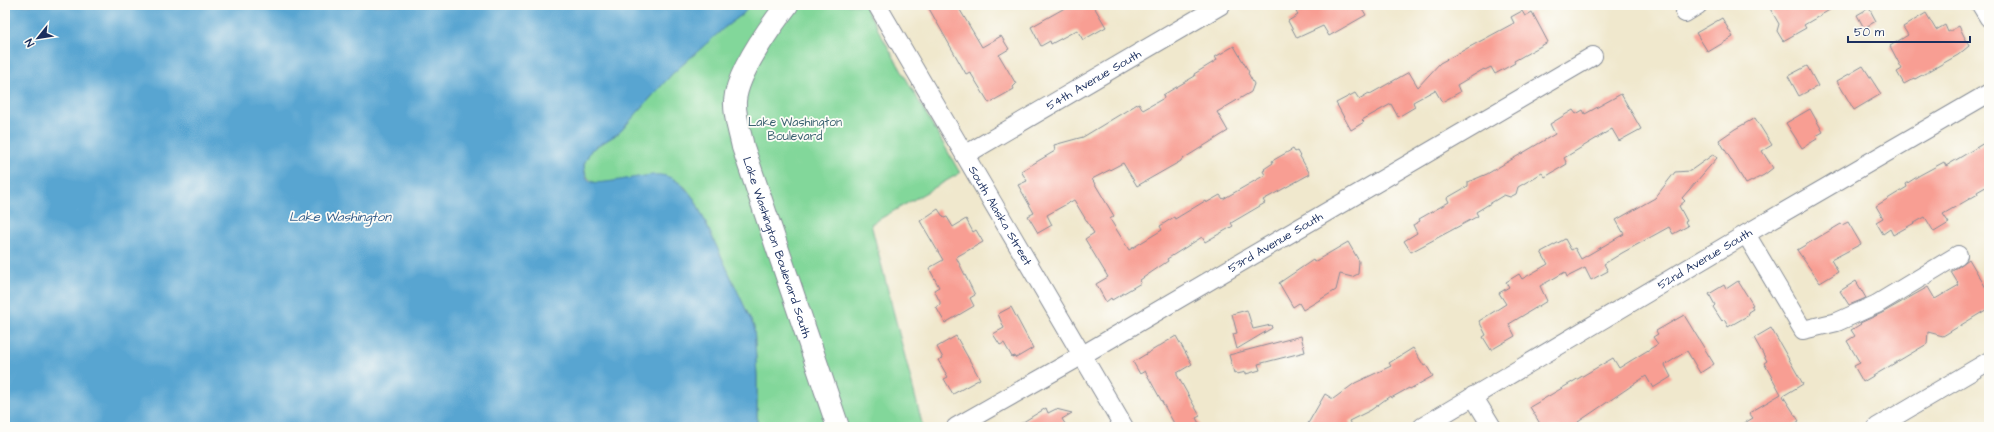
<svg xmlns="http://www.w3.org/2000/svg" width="1994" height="432" font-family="'Architects Daughter',sans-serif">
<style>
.green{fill:#82d79a;stroke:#4e837c}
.water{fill:#58a5d1;stroke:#3a6a98}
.building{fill:#f89e93}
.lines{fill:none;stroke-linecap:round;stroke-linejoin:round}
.minor-casing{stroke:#868c96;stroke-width:20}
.major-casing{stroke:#868c96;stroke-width:24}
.minor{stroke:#fff;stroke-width:18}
.major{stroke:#fff;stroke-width:22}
.labels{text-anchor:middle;stroke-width:3.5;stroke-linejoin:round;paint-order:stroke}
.street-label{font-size:12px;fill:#1b2f5e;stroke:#fdfcf7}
.park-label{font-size:12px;fill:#3a6170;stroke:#fdfcf7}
.water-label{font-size:13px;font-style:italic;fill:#335e8c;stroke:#fdfcf7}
</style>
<rect width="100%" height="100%" fill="#fdfcf7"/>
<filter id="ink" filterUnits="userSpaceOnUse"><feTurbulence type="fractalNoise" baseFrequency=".025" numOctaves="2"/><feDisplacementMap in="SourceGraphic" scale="8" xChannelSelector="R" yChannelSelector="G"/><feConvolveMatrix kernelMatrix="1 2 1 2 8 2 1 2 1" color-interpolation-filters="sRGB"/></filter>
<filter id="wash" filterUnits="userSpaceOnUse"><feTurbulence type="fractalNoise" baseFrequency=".012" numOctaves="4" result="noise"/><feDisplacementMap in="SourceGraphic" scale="16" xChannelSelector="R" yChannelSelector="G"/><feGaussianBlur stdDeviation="0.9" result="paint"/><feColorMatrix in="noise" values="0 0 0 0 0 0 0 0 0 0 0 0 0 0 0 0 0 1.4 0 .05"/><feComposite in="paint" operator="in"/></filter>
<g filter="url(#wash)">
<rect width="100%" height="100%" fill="#f0e8cd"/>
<path class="green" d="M750 5H864L960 173 871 224 923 427H757V376L754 327 695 200 685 187 674 179 599 184C588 181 585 175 584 164L591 150 619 133 672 74 724 28 743 14Z"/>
<path class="water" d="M5 5H750L743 14 724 28 672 74 619 133 591 150 584 164C584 170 585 178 590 181 598 187 646 173 661 175 677 177 686 189 695 200L754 327 757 376V427H5Z"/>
<g id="blocks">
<g class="building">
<path d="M927 5H957L982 47 1001 36 1009 49 999 55 1016 84 1013 87 1014 89 989 103 970 72 966 74Z"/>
<path d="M1070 5H1093L1106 27 1083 40 1077 30 1051 44 1050 41 1041 46 1031 27Z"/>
<path d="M1309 5H1360L1366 15 1329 36 1323 26 1297 38 1288 21 1298 15 1296 12Z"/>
<path d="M1768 5H1838L1804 25 1806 28 1783 41 1777 31 1779 24Z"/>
<path d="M1869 8 1876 21 1864 28 1857 15Z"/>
<path d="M1522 11 1525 16 1532 12 1548 42 1514 61 1515 63 1495 74 1491 67 1485 70 1484 69 1457 85 1460 92 1442 102 1435 90 1413 102 1415 107 1398 117 1391 104 1362 120 1364 122 1351 130 1336 103 1355 93 1359 99 1369 93 1370 94 1409 72 1418 87 1440 63 1514 23 1511 17Z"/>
<path d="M1926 13 1936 30 1945 25 1948 32 1959 26 1969 46 1958 55 1915 79V78L1904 84 1897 72 1902 69 1890 46 1908 35 1903 27Z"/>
<path d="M1722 18 1733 37 1708 52 1696 33Z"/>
<path d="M1234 46 1249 72 1248 73 1254 84 1251 92 1217 112 1228 131 1181 160V161L1137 186 1123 163 1092 179 1114 216 1110 219 1129 250 1162 230 1160 226 1174 217 1175 219 1205 201 1206 203 1220 195 1223 199 1265 175 1263 171 1265 170 1264 169 1273 163 1272 161 1293 149 1295 152 1297 151 1310 174 1263 200 1265 203 1231 223 1233 226 1205 242 1202 237 1167 259 1168 261 1140 280 1141 283 1112 300 1111 298 1106 302 1096 284 1108 277 1085 239 1094 233 1074 200 1047 215 1052 225 1038 233 1028 216 1034 213 1018 185 1027 181 1021 171 1055 151 1054 145 1083 137 1139 103 1143 110 1164 98 1163 95 1195 76 1194 74 1217 60 1215 57Z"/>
<path d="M1807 66 1818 86 1799 96 1788 76Z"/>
<path d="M1863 66 1881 94 1854 110 1837 81Z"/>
<path d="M1621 94 1641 129 1619 141 1612 129 1564 158 1567 164 1545 177 1542 173 1518 187 1516 194 1510 197 1504 195 1476 212 1478 216 1411 252 1404 241 1417 233 1413 225 1420 221 1419 219 1449 202 1447 198 1468 186V182L1487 174 1555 134 1550 124 1573 110 1576 114 1583 110 1585 114Z"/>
<path d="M1810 109 1823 132 1816 136 1817 139 1802 148 1786 123Z"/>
<path d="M1755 118 1772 145 1762 151 1773 168 1764 175 1746 184 1719 140 1735 129Z"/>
<path d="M1989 140V185L1977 192 1978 194 1943 214 1949 223 1934 232 1925 217 1893 235 1890 229 1883 234 1876 222 1883 218 1876 206 1907 187 1906 184 1920 175 1944 162 1946 166Z"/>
<path d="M1714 154 1717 158 1682 198 1685 201 1679 206 1687 221 1685 222 1688 226 1673 234 1669 227 1622 253 1604 264 1608 271 1591 280 1585 268 1567 277 1565 272 1540 286 1547 301 1509 324 1515 336 1491 350 1483 337 1486 335 1479 321 1506 304 1499 293 1509 287 1506 282 1519 274 1522 279 1548 264 1541 252 1565 239 1571 250 1575 248 1581 259 1624 234 1616 220 1655 198 1675 172 1690 171Z"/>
<path d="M938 209 944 218 947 217 953 227 966 219 973 232 976 230 983 242 956 257 975 295 970 298 974 306 945 323 936 307 940 305V302L934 290 939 287 929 268 943 260 920 221Z"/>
<path d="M1848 222 1861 244 1831 260 1838 272 1820 283 1797 250 1841 224 1842 225Z"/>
<path d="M1348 242 1359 261 1358 274 1352 277 1340 274 1336 290 1303 310 1299 303 1293 307 1279 283 1313 260 1314 262Z"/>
<path d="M1969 259 1989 293V308L1943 336 1928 332 1927 344 1863 382 1854 366 1860 363 1847 341 1855 336 1851 330 1861 324 1860 323 1882 313 1928 287 1935 299 1959 285 1951 272Z"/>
<path d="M1738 281 1753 305 1751 306 1753 309 1748 312 1749 315 1728 327 1724 319 1722 321 1713 307 1715 305 1709 294 1724 285 1726 289Z"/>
<path d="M1856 281 1866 298 1849 305 1840 291Z"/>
<path d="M1011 307 1033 348 1016 358 1015 356 1012 357 1004 343 1000 345 993 334 1004 328 998 314Z"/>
<path d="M1247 310 1253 329 1271 325 1272 328 1237 349 1233 334 1237 333 1232 314Z"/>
<path d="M1684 315 1714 364 1700 373 1687 351 1665 365 1671 377 1653 388 1646 376 1578 422 1581 427H1542L1530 407 1613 358 1619 368 1658 344 1653 337 1658 334 1656 331Z"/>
<path d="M1771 328 1803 384 1783 396 1799 421 1790 427H1738L1753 418 1749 413 1781 394 1764 363 1767 361 1754 338Z"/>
<path d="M956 336 980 379 953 394 944 379 948 377 938 360 943 358 937 347Z"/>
<path d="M1176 336 1192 364 1177 373V375L1200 416 1196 418 1201 427H1176L1145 371 1140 374 1133 362Z"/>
<path d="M1301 336 1305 352 1258 364 1260 370 1246 374V372L1237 374 1236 372 1234 373 1229 355Z"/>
<path d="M1413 348 1424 366 1426 365 1433 376 1410 389 1409 388 1391 398 1390 396 1371 410 1349 421 1352 427H1306L1325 394 1333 399 1355 383 1391 366 1389 363Z"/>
<path d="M1046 408 1048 413 1056 409 1072 413 1062 419 1067 427H1015Z"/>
</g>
</g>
</g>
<g filter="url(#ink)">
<use href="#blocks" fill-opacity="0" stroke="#868c96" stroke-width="1"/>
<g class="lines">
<g class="minor-casing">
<g id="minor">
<path id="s1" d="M877 5 1124 427"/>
<path d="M1981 5 1989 18"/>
<path d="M1685 13 1698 5"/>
<path id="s2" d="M965 155 1221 5"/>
<path d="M1746 234 1803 330 1837 322 1877 304 1958 255"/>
<path d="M1473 396 1492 427"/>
<path id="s3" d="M956 427 1081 356 1593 56"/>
<path id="s4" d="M1422 427 1746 234 1989 93"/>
<path d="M1877 427 1989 361"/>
</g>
</g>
<g class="major-casing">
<g id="major">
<path id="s5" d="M787 5C770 27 737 73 735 101 734 116 740 132 743 147L838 427"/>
</g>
</g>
<use href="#minor" class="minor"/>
<use href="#major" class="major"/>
</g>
</g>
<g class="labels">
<g class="street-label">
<text dy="4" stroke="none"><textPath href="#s2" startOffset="149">54th Avenue South</textPath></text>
<text dy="4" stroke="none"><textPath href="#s1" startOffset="244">South Alaska Street</textPath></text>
<text dy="4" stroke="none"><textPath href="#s3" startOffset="369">53rd Avenue South</textPath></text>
<text dy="4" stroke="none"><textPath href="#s5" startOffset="263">Lake Washington Boulevard South</textPath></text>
<text dy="4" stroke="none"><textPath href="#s4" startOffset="329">52nd Avenue South</textPath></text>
</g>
<g class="park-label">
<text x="795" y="126">Lake Washington<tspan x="795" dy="14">Boulevard</tspan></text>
</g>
<g class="water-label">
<text x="340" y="221">Lake Washington</text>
</g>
</g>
<rect width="1994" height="432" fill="none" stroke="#fdfcf7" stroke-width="20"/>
<g transform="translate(38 38) rotate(240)" stroke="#fdfcf7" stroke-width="3" paint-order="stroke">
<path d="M0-3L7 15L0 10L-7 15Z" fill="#1b2f5e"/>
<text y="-6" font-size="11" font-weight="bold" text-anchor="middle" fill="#1b2f5e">N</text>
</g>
<path d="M1848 36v6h122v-6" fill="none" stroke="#1b2f5e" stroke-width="2"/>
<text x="1854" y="36" font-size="12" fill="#1b2f5e" stroke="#fdfcf7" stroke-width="3" paint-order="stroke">50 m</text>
</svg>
